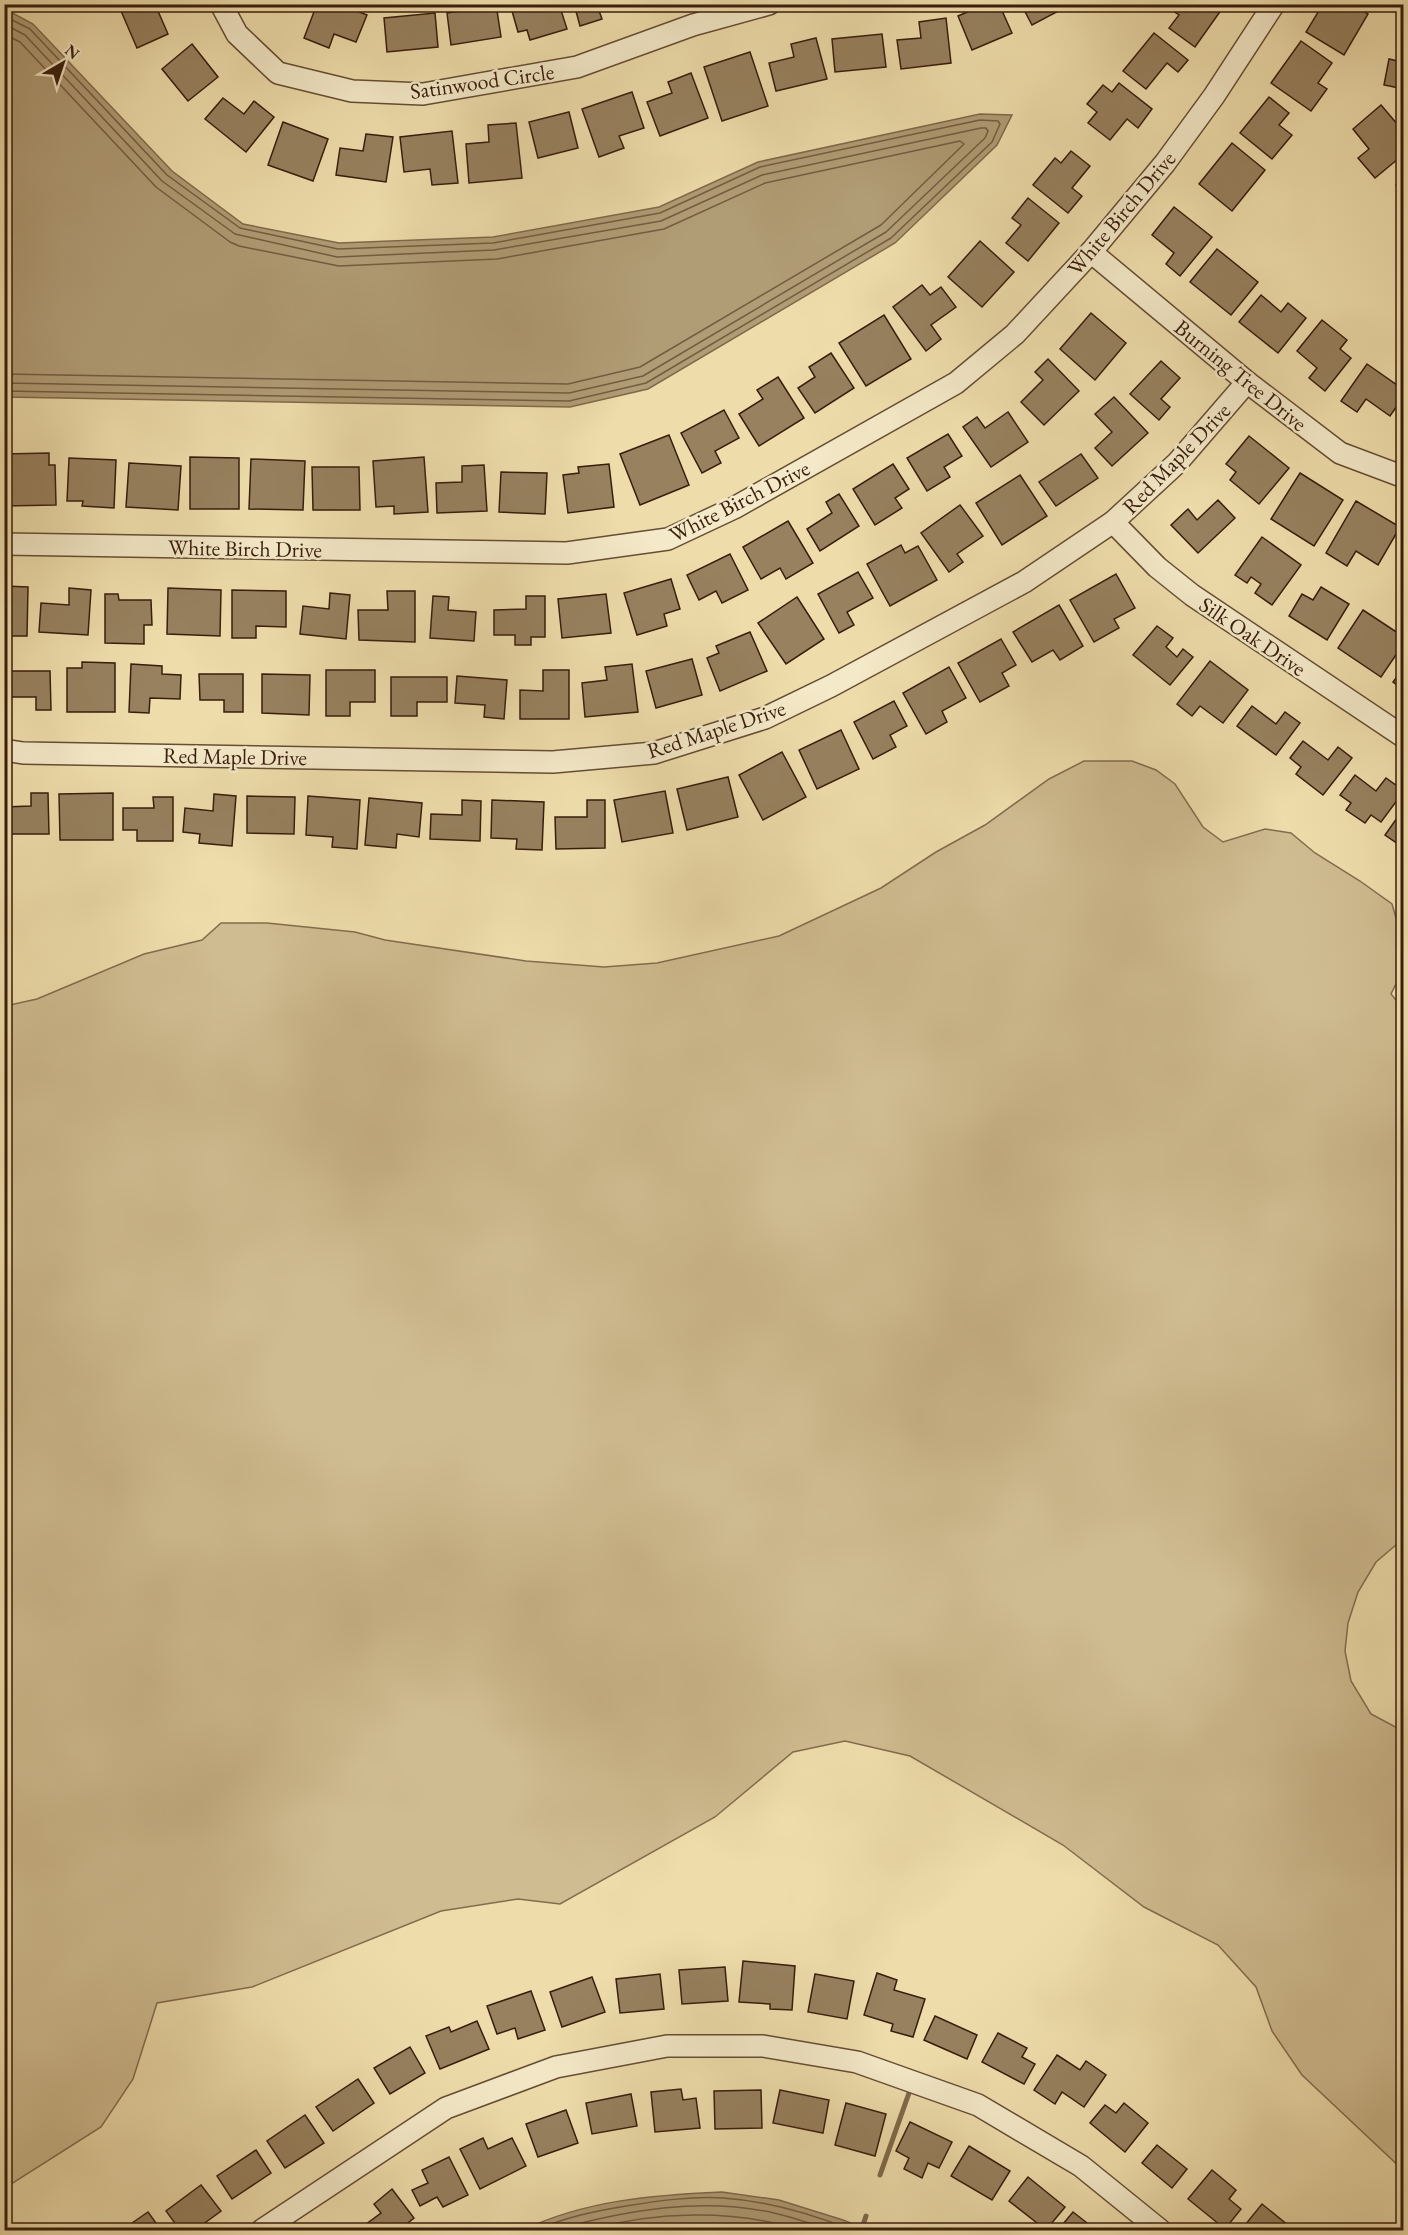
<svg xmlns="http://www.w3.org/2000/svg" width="1408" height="2235" font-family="'EB Garamond',serif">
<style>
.green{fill:#cfbc90;stroke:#846c4e;stroke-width:1.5}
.water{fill:#b09c75;stroke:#80694b;stroke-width:1.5}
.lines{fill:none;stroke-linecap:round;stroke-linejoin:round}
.shore{stroke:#745c41;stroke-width:1.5}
.stream{stroke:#80694b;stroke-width:5}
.building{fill:#97815f;stroke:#381d0d;stroke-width:1.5}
.street-casing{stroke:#664d34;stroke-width:24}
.street{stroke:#f4e9c8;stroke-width:21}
.labels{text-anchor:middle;stroke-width:5;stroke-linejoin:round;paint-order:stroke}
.street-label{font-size:22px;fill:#381d0d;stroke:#f4e9c8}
</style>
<rect width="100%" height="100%" fill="#eeddab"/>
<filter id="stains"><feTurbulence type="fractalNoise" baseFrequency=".00333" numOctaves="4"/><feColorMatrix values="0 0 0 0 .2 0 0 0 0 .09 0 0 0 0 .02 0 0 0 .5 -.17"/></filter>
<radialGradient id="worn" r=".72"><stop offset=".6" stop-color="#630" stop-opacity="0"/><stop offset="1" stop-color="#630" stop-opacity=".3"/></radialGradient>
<path class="green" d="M1084 761H1132L1156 770 1175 784 1203 827 1223 842 1265 829 1291 833 1315 853 1360 881 1392 904 1403 942 1404 968 1391 994 1404 1010 1403 1539 1376 1562 1358 1592 1348 1623 1345 1651 1351 1681 1371 1714 1403 1731V2170L1302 2075 1272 2031 1256 1987 1218 1945 1144 1907 1063 1845 910 1756 845 1741 793 1752 715 1817 560 1904 518 1899 441 1911 252 1987 157 2003 133 2079 101 2127 5 2188V1006L37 999 144 954 202 940 221 923H267L355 932 385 940 526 961 604 967 657 963 779 936 881 888 936 852 985 825 1049 779Z"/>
<g class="water">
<path d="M5 9 33 24 172 171 243 224 339 243 493 237 659 207 758 162 980 114 1012 115 997 145 895 243 648 389 570 407 5 397Z"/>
<path d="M722 2192 779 2200 843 2220 868 2230H523C586 2200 654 2195 722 2192Z"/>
</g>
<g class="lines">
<g class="shore">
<path d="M4 16 30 29 167 175 240 228 338 249 493 243 660 213 760 167 980 120 998 121 1000 124 992 142 891 238 646 383 569 401 4 391"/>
<path d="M4 24 25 35 162 181 235 234 337 257 494 250 661 221 762 175 981 128H986L988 131 985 138 886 232 643 376 569 393 4 383"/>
<path d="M4 34 20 42 156 187 230 242 239 246 339 266 497 259 664 229 765 183 960 141 964 144 881 225 640 367 568 384 4 374"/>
<path d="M537 2230C565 2217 596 2211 626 2206 657 2201 691 2196 723 2198 767 2201 812 2214 852 2230"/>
<path d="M555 2230C626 2210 705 2196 778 2214 796 2218 813 2225 831 2230"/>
<path d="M588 2230C656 2211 733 2209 801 2230"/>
</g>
<g class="stream">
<path d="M880 2175 909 2093"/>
<path d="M862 2228 866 2216"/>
</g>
</g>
<g class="building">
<path d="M118 4H173L158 11 168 34 137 48Z"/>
<path d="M317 4H339L367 15 356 42 334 34 329 48 304 38Z"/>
<path d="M472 4H496L501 37 451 45 447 13 473 9Z"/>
<path d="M510 4H559L567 29 530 40 527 30 518 32Z"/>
<path d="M574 4H600L597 5 602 19 580 26Z"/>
<path d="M986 4H999L1012 33 972 50 958 16Z"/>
<path d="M1021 4H1067L1068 6 1032 25Z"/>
<path d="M1169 4H1222L1224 6 1195 47 1169 28 1179 15 1167 7Z"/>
<path d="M1323 4H1352L1368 14 1344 55 1306 32Z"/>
<path d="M435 13 438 47 387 52 384 18Z"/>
<path d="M946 18 951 63 901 69 897 40 921 38 919 22Z"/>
<path d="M1154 33 1188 60 1178 72 1167 63 1146 89 1123 71Z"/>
<path d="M882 34 886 67 835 72 832 39Z"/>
<path d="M816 38 827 79 776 91 769 63 794 57 791 44Z"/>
<path d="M1301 41 1332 63 1318 83 1327 89 1311 111 1271 83Z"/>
<path d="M192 44 218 77 188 101 162 69Z"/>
<path d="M750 52 768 106 722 121 704 67Z"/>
<path d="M1404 52V89L1384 85 1389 59 1402 62Z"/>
<path d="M691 73 708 118 660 136 647 102 672 93 668 82Z"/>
<path d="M1119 83 1152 109 1138 128 1127 119 1110 140 1088 123 1097 112 1087 104 1103 85 1112 92Z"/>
<path d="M632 92 644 128 619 136 624 148 599 157 582 109Z"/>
<path d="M1269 97 1289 113 1279 125 1292 135 1272 159 1240 133Z"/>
<path d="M223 98 244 114 254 101 274 117 246 152 205 119Z"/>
<path d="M1381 105 1404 132V154L1375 178 1358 158 1369 149 1353 129Z"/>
<path d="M569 112 578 148 538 158 529 122Z"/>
<path d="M283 122 328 139 313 181 268 165Z"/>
<path d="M516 123 522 178 469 183 466 144 489 142 488 125Z"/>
<path d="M452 131 458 183 432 185 430 169 404 172 400 137Z"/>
<path d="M366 134 393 137 386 182 336 175 340 148 363 151Z"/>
<path d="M1232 143 1265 170 1232 211 1199 184Z"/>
<path d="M1071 151 1090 166 1072 188 1082 196 1068 213 1033 185 1055 158 1061 163Z"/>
<path d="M1404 176V191L1396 185Z"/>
<path d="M1028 198 1059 223 1028 261 1006 243 1021 225 1012 218Z"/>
<path d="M1174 207 1212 237 1180 276 1166 264 1174 253 1152 235Z"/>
<path d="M980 241 1014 272 982 307 948 277Z"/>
<path d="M1217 249 1258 282 1231 315 1190 282Z"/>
<path d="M922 285 930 295 941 287 956 307 931 325 941 339 926 351 893 307Z"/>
<path d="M1261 295 1281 312 1288 303 1306 318 1278 353 1239 322Z"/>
<path d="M1091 313 1126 343 1095 380 1060 349Z"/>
<path d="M884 315 911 359 866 386 839 343Z"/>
<path d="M1322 320 1347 340 1340 349 1351 358 1325 391 1309 378 1317 368 1297 351Z"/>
<path d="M831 353 854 388 815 413 798 388 815 377 809 367Z"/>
<path d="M1048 359 1079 391 1044 425 1021 402 1043 380 1035 372Z"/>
<path d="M1161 361 1180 378 1161 399 1170 407 1159 420 1130 394Z"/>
<path d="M1367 364 1404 390V396L1390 416 1366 399 1357 412 1341 401Z"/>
<path d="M778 377 804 418 759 446 739 414 763 399 757 390Z"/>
<path d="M1114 397 1148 433 1112 466 1095 448 1112 432 1095 414Z"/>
<path d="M724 410 739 438 715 451 721 463 702 473 681 433Z"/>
<path d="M1008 412 1028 442 991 467 963 427 977 417 985 428Z"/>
<path d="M948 434 962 456 944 467 950 477 927 491 907 458Z"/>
<path d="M669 435 689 485 640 505 620 454Z"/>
<path d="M1249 436 1289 468 1259 504 1230 480 1236 472 1226 464Z"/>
<path d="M49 453V465H55L56 505 4 506V454Z"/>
<path d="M1081 454 1098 478 1056 506 1039 482Z"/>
<path d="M190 457 239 458V509H190Z"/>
<path d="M424 457 428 512 394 514V506L376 507 373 461Z"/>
<path d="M69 458 116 460 114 508 82 506 83 501H67Z"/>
<path d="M251 459 305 461 303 510 249 509Z"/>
<path d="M129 463 181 466 178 510 126 507Z"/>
<path d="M609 464 614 507 568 513 563 475 579 473 578 467Z"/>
<path d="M893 464 909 489 895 498 902 508 875 525 853 489Z"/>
<path d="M484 465 487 511 437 513 436 483 462 482V466Z"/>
<path d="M312 467H359L360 510H313Z"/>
<path d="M501 472 547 473 545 514 499 512Z"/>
<path d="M1300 473 1343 500 1314 546 1271 519Z"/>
<path d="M1020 475 1047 516 1002 545 976 503Z"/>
<path d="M839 494 859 526 820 551 807 529 832 513 826 502Z"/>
<path d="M1218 500 1235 518 1198 553 1171 525 1188 509 1197 520Z"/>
<path d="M1356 501 1400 527 1378 565 1356 551 1347 566 1326 553Z"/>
<path d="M960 505 983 536 957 554 963 562 949 572 921 533Z"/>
<path d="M788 521 813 563 786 579 780 568 761 579 743 547Z"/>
<path d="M1262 537 1301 565 1272 605 1255 593 1261 584 1251 577 1247 583 1235 575Z"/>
<path d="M901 545 905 553 918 546 937 580 890 606 867 564Z"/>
<path d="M730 554 748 590 722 603 716 591 699 600 687 575Z"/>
<path d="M1404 554V570L1397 567Z"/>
<path d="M858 572 873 598 847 612 854 625 839 633 818 594Z"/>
<path d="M1116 574 1135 608 1114 619 1119 628 1094 642 1070 600Z"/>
<path d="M671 579 680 609 664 614 667 626 637 635 624 593Z"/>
<path d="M4 586 28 587 27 636H4Z"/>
<path d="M1321 587 1349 604 1327 640 1289 616 1302 594 1313 600Z"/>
<path d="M69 588 91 590 88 635 39 632 41 603 69 605Z"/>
<path d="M168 588 221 590 220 636 167 634Z"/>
<path d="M232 590 286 591V627L256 626V638H232Z"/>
<path d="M387 591H415V642L359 640 358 610H388Z"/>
<path d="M330 593 350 595 346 639 300 634 303 606 329 609Z"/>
<path d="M105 594H118L119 600H151L152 625H144V644L105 643Z"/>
<path d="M606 594 611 633 562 638 558 599Z"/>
<path d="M433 596 449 597 448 610 476 612 474 641 430 638Z"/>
<path d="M526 596H545V637H531V645H515V635H494V610L526 609Z"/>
<path d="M797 597 824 639 786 664 758 623Z"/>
<path d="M1059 605 1083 646 1060 660 1053 650 1032 662 1013 632Z"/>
<path d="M1363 610 1404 637V643L1381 677 1338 648Z"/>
<path d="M1157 626 1173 638 1166 647 1177 657 1183 649 1193 657 1170 685 1133 655Z"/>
<path d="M750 632 767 671 720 691 707 658 719 653 716 646Z"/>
<path d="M1001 639 1016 665 1002 673 1009 686 980 702 958 663Z"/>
<path d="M692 659 702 695 656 708 646 671Z"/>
<path d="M1210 661 1248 690 1223 723 1200 706 1192 716 1177 704Z"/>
<path d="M82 662 115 663V712H67V668H82Z"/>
<path d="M131 664 162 666V674L181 675 180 699 150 698 149 713 129 712Z"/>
<path d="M632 664 638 712 585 717 582 683 607 680 605 667Z"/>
<path d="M949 667 966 698 942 711 947 722 926 734 903 693Z"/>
<path d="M1404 667V690L1393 682Z"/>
<path d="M326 670H375V702H350V716H326Z"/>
<path d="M543 670H569V719H520V690L543 691Z"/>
<path d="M5 671H50L51 710H36V697H5Z"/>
<path d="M199 674H243V712H224V700H200Z"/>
<path d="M262 674 310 675 309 715 262 713Z"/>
<path d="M457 676 507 680 504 719 484 717 485 705 455 703Z"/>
<path d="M391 677H447V702H417V716H391Z"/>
<path d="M894 701 907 726 890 735 896 747 873 759 854 722Z"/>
<path d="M1252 706 1276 724 1285 712 1300 723 1276 755 1237 726Z"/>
<path d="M841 730 859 769 817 789 799 750Z"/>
<path d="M1303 741 1328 760 1338 747 1352 758 1323 795 1296 774 1301 767 1290 758Z"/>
<path d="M782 752 806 797 763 820 739 775Z"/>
<path d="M1355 775 1376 791 1386 778 1404 791 1381 822 1371 815 1365 823 1346 810 1351 803 1340 795Z"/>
<path d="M728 777 738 817 687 830 677 789Z"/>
<path d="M665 791 673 833 622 842 614 800Z"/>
<path d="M31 793H48L49 834H4V807L31 806Z"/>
<path d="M113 793V840H60L59 794Z"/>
<path d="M214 794 236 796 232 846 199 843 200 834 183 832 185 808 213 811Z"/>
<path d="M247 796 295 797 294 834 247 833Z"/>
<path d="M308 796 360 800 357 849 332 847 333 837 306 835Z"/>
<path d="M153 797H173V841H137V830H123V808H154Z"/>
<path d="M369 798 422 803 419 837 397 834 396 848 365 845Z"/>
<path d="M462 800 481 801 480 841 430 839 431 814 462 815Z"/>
<path d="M492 800 544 802 542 850 516 849 517 839 491 838Z"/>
<path d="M587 800H605V848L556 849 555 817H587Z"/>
<path d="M1404 808V848L1385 835Z"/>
<path d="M743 1961 795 1966 792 2010 770 2009V2004L739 2002Z"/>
<path d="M725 1967 728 2001 682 2004 679 1970Z"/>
<path d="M877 1973 897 1980 894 1990 925 1999 913 2037 891 2031 893 2024 864 2015Z"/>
<path d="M660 1974 664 2009 620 2013 616 1979Z"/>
<path d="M815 1974 854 1981 847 2019 808 2012Z"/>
<path d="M592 1977 605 2012 562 2027 550 1992Z"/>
<path d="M531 1991 545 2030 518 2039 515 2028 497 2034 487 2006Z"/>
<path d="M935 2016 977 2035 967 2059 924 2040Z"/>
<path d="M477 2021 489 2049 440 2069 426 2036 449 2027 451 2032Z"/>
<path d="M998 2033 1027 2048 1022 2057 1035 2064 1024 2084 982 2062Z"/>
<path d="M410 2047 425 2073 390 2094 374 2068Z"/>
<path d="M1057 2055 1080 2070 1086 2061 1106 2075 1084 2107 1062 2092 1055 2104 1034 2090Z"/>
<path d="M358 2079 374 2103 333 2131 316 2107Z"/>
<path d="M681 2089 683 2100 696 2098 700 2128 655 2132 651 2092Z"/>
<path d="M761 2090 762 2128 715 2129 714 2091Z"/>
<path d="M780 2090 829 2100 823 2133 773 2123Z"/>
<path d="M631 2094 637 2126 592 2134 586 2103Z"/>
<path d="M846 2103 886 2114 875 2156 835 2145Z"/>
<path d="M1124 2103 1148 2123 1125 2152 1090 2123 1105 2105 1116 2113Z"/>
<path d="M566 2110 578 2143 538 2157 526 2124Z"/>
<path d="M305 2115 324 2143 285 2168 267 2141Z"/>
<path d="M910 2122 952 2142 939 2168 928 2163 922 2178 904 2169 909 2158 896 2151Z"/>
<path d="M483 2138 488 2149 512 2138 526 2166 480 2189 460 2149Z"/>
<path d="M1157 2145 1187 2169 1172 2188 1142 2163Z"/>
<path d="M969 2146 1010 2171 992 2200 951 2176Z"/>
<path d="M256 2150 271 2173 232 2199 217 2176Z"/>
<path d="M449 2157 468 2195 443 2207 437 2197 420 2206 412 2190 428 2183 422 2170Z"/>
<path d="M1212 2170 1236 2190 1229 2199 1241 2209 1225 2229 1188 2199Z"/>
<path d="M1028 2177 1065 2207 1046 2230 1009 2201Z"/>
<path d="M201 2185 221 2211 195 2230H180L166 2211Z"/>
<path d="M392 2189 414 2218 399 2230H358L381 2213 374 2204Z"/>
<path d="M1262 2204 1294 2230H1241Z"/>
<path d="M148 2212 161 2230H122Z"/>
<path d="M1073 2212 1096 2230H1058Z"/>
</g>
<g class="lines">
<g class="street-casing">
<g id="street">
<path d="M221 4 237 34 278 73 352 91 423 94 577 67 693 25 769 4"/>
<path d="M1091 252 1247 382 1340 453 1404 477"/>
<path d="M1113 522 1157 567 1192 595 1404 737"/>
<path d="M4 544 567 553 668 539 734 508 956 383 1015 334 1091 252 1165 163 1214 96 1274 4"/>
<path d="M4 750 23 753 553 762 654 753 765 718 831 686 1024 582 1113 522 1177 463 1247 382"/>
<path d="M262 2230 446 2108 556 2067 667 2046H763L857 2062 978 2105 1081 2166 1160 2230"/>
</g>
</g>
<use href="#street" class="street"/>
</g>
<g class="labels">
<g class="street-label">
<text transform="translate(482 81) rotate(-8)" y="8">Satinwood Circle</text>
<text transform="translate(1121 213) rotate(-50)" y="8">White Birch Drive</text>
<text transform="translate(1241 375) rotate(39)" y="8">Burning Tree Drive</text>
<text transform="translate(1176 458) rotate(-46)" y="8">Red Maple Drive</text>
<text transform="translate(739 501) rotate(-27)" y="8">White Birch Drive</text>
<text transform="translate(245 548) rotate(1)" y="8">White Birch Drive</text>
<text transform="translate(1253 636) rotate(34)" y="8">Silk Oak Drive</text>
<text transform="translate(716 729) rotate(-18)" y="8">Red Maple Drive</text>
<text transform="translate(235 756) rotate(1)" y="8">Red Maple Drive</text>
</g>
</g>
<rect width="1408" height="2235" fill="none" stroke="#eeddab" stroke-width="24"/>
<rect x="6" y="6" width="1396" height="2223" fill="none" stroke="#381d0d" stroke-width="3"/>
<rect x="12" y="12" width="1384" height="2211" fill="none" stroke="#381d0d" stroke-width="1.5"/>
<g transform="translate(63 63) rotate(39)" stroke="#f4e9c8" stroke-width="4.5" paint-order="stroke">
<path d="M0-4.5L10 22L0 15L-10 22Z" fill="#381d0d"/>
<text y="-9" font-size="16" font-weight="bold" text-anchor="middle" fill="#381d0d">N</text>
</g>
<rect width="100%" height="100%" filter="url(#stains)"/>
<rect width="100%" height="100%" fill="url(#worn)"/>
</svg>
